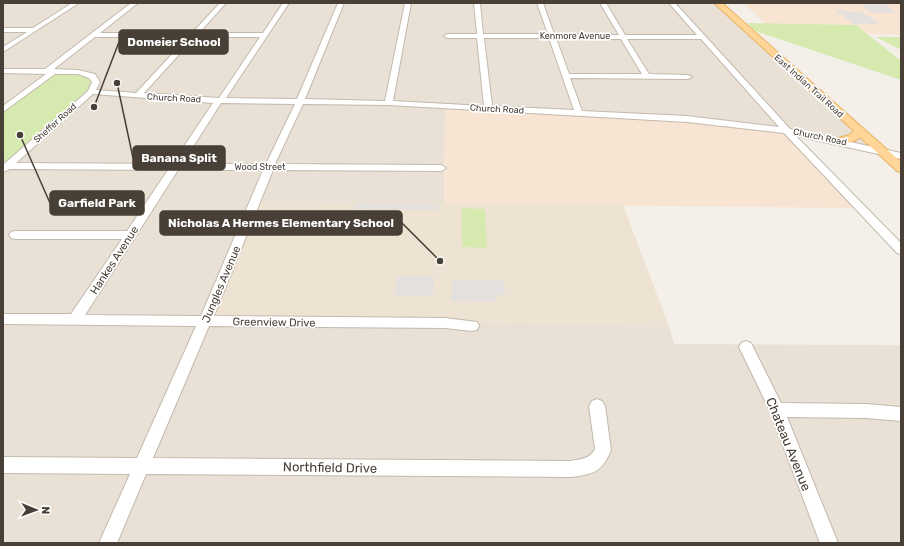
<svg xmlns="http://www.w3.org/2000/svg" width="904" height="546" font-family="Rubik,sans-serif">
<style>
.residential{fill:#e9e1d6}
.commercial{fill:#f7e4d3}
.education{fill:#eee3d2}
.green{fill:#d6eab0}
.parking{fill:#e3e0dd}
.lines{fill:none;stroke-linecap:round;stroke-linejoin:round}
.minor-casing{stroke:#c3b9ad;stroke-width:2}
.major-casing{stroke:#e7b264;stroke-width:2}
.minor{fill:#fff;fill-rule:evenodd}
.major{fill:#ffd697;fill-rule:evenodd}
.labels{text-anchor:middle;stroke-width:3.5;stroke-linejoin:round;paint-order:stroke}
.far-street-label{font-size:9px;fill:#483f36;stroke:#fff}
.street-label{font-size:11px;fill:#483f36;stroke:#fff}
.near-street-label{font-size:13px;fill:#483f36;stroke:#fff}
.leader{fill:none;stroke:#483f36;stroke-width:1.5}
.callout-dot{fill:#483f36;stroke:#fff;stroke-width:1.5}
.callout{fill:#483f36;stroke:#483f36;stroke-width:1.5}
.callout-label{font-size:12px;text-anchor:middle;font-weight:bold;fill:#fff}
</style>
<rect width="100%" height="100%" fill="#f4efe8"/>
<path class="residential" d="M3 3H714L879 152 785 131 445 108 444 204 261 202 213 317 669 326 674 344 901 345V543H3Z"/>
<g class="commercial">
<path d="M743 3H898L901 5V35L868 34 856 25 766 24Z"/>
<path d="M445 107 688 120 785 131 856 208 444 204Z"/>
</g>
<path class="education" d="M261 202 623 205 669 326 212 317Z"/>
<g class="green">
<path d="M747 23 856 25 901 61V80L755 31Z"/>
<path d="M876 37H901V50Z"/>
<path d="M47 73H77L90 78 92 83 90 88 3 166V108Z"/>
<path d="M462 208 485 209 487 248 462 247Z"/>
</g>
<g class="parking">
<path d="M860 3H887L890 5H885L896 13H874L870 12Z"/>
<path d="M834 9 857 13 862 12 880 24H854Z"/>
<path d="M355 203 439 204 438 210 353 209Z"/>
<path d="M397 276 434 277 433 296 394 295Z"/>
<path d="M452 280H504L505 295H495L496 302 451 301Z"/>
</g>
<g class="lines">
<g class="minor-casing">
<g id="minor">
<path d="M72 3H79L3 52V47L27 32H3V28H33Z"/>
<path d="M131 3H138L100 33H192L220 3H226L199 33H263L283 3H289L226 98 297 99 338 3H344L305 99 385 101 405 3H411L393 101 484 106 477 38H447L444 36 447 34H477L474 3H480L483 34H548L537 3H543L554 34 619 35 600 3H606L625 35H697L669 3H675L790 129 901 153V159L796 136 901 243V254L897 253 784 133 687 122 389 105 303 104 275 164 441 165 446 168 441 171 273 170 214 316 445 318 477 322 479 326 477 330 472 331 445 328 209 326 153 458 571 461C581 459 590 459 595 449L589 406 592 401 597 399 602 401 605 406 611 450C602 472 594 474 571 477L146 474 117 543H99L130 474 3 473V457L137 458 196 326 3 324V314H71L122 239H15L11 238 9 235 11 232 15 231H127L168 170 10 169 3 172 4 164 88 91 92 82 89 78 78 74H55L3 112V106L46 74 3 73V69H45ZM95 37H188L136 93 96 90 100 82 95 74 78 70 54 69ZM195 37H260L219 98 144 93ZM484 38H549L574 110 492 106ZM556 38 621 39 642 74H569ZM627 39H701L779 127 687 116 582 111 570 78 688 79 692 77 688 75 649 74ZM93 94 213 103 172 164 16 163ZM221 103 295 104 266 164H182ZM178 170H263L201 316 85 315Z"/>
<path d="M746 341 751 343 781 403 866 404 901 407V421L866 418 787 417 838 543H820L770 411 739 347 741 343Z"/>
</g>
</g>
<g class="major-casing">
<path id="major" d="M714 3H722L901 162V172L897 171 860 137C855 142 843 145 835 143L833 141 835 139 849 135 854 131Z"/>
</g>
<use href="#minor" class="minor"/>
<use href="#major" class="major"/>
</g>
<g class="labels">
<g class="far-street-label">
<text x="575" y="39">Kenmore Avenue</text>
<text transform="translate(809 86) rotate(42)" y="3">East Indian Trail Road</text>
<text transform="translate(174 98) rotate(3)" y="3">Church Road</text>
<text transform="translate(497 109) rotate(3)" y="3">Church Road</text>
<text transform="translate(55 123) rotate(-42)" y="3">Sheffer Road</text>
<text transform="translate(820 137) rotate(12)" y="3">Church Road</text>
<text x="260" y="170">Wood Street</text>
</g>
<g class="street-label">
<text transform="translate(114 260) rotate(-57)" y="4">Hankes Avenue</text>
<text transform="translate(221 284) rotate(-67)" y="4">Jungles Avenue</text>
<text transform="translate(274 322) rotate(1)" y="4">Greenview Drive</text>
</g>
<g class="near-street-label">
<text transform="translate(789 444) rotate(68)" y="5">Chateau Avenue</text>
<text transform="translate(330 467) rotate(1)" y="5">Northfield Drive</text>
</g>
</g>
<path class="leader" d="M94 107L119 42M117 83L133 158M20 135L50 203M440 261L402 223"/>
<g class="callout-dot">
<circle cx="94" cy="107" r="4"/>
<circle cx="117" cy="83" r="4"/>
<circle cx="20" cy="135" r="4"/>
<circle cx="440" cy="261" r="4"/>
</g>
<g class="callout">
<rect x="119" y="30" width="109" height="24" rx="4"/>
<rect x="133" y="146" width="92" height="24" rx="4"/>
<rect x="50" y="191" width="94" height="24" rx="4"/>
<rect x="160" y="211" width="242" height="24" rx="4"/>
</g>
<g class="callout-label">
<text x="174" y="46">Domeier School</text>
<text x="179" y="162">Banana Split</text>
<text x="97" y="207">Garfield Park</text>
<text x="281" y="227">Nicholas A Hermes Elementary School</text>
</g>
<rect width="904" height="546" fill="none" stroke="#483f36" stroke-width="8"/>
<g transform="translate(36 510) rotate(91)" stroke="#ffffff" stroke-width="3" paint-order="stroke">
<path d="M0-3L7 15L0 10L-7 15Z" fill="#483f36"/>
<text y="-6" font-size="11" font-weight="bold" text-anchor="middle" fill="#483f36">N</text>
</g>
</svg>
